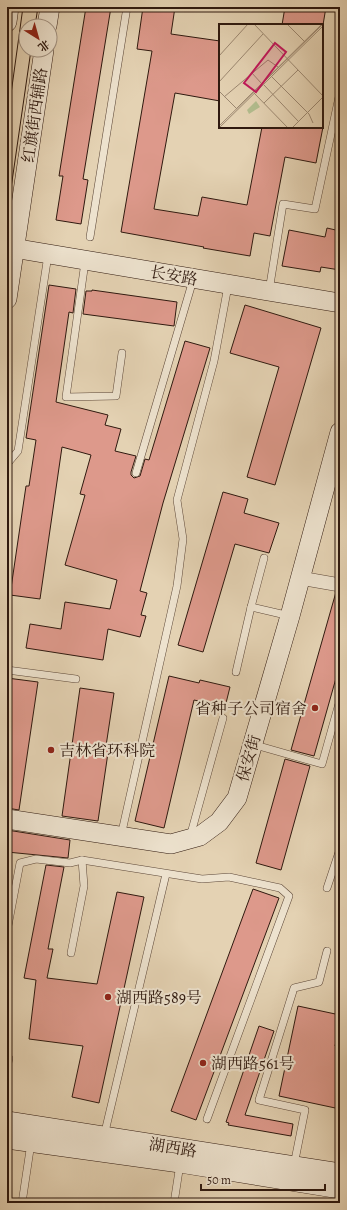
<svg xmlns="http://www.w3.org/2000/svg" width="347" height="1210" font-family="Alegreya,'Noto Serif SC',serif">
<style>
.building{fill:#dd998b;stroke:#2f190f}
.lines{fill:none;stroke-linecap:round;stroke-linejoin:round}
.lane-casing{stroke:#5c4738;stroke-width:8}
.street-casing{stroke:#5c4738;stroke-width:14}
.secondary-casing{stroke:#2f190f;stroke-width:20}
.lane{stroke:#ede2ce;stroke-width:7}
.street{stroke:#ede2ce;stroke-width:13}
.secondary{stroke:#ede2ce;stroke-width:19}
.tram{stroke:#2f190f;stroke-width:1}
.poi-dot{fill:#8f2418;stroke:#ede2ce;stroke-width:1.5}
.labels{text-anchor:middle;stroke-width:4;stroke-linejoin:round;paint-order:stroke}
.street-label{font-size:16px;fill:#2f190f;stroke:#ede2ce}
.poi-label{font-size:16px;fill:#2f190f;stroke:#ede2ce;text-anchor:start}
.inset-road{fill:none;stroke:#9c8871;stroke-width:1}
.view{fill:#c2185b;fill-opacity:0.15;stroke:#c2185b;stroke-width:2}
.inset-edge{fill:none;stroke:#2f190f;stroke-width:2}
</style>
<rect width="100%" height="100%" fill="#e4d2b3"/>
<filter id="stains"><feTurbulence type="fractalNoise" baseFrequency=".005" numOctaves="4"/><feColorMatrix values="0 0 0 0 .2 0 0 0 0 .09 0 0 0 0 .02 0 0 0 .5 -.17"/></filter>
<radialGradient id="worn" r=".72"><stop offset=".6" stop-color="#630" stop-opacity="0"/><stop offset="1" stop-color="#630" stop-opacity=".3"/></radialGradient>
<g class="building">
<path d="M86 7H111L83 179 88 180 81 224 56 220 63 176H59Z"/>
<path d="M143 7H175L171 34 220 41V101L175 93 154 209 198 216 202 197 247 205 262 127H323L316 163 285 157 270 236 254 233 250 256 203 248 204 247 121 232 152 51 137 49Z"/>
<path d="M285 7H326L323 25H282Z"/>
<path d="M327 228 340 231V270L321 267 320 272 282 266 289 230 325 237Z"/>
<path d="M49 285 76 289 73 313 69 312 56 402 108 415 105 425 121 429 115 451 136 456 131 472V475L134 478 140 476 145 459 149 460 185 341 210 348 163 503 140 591 147 593 141 615 146 616 140 637 108 629 103 660 26 648 30 624 61 629 65 602 110 609 117 580 65 565 85 495 80 494 91 455 62 447 40 599 10 595 26 486H29L36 440 26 438Z"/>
<path d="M92 290 177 302 174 326 83 314 86 291H92Z"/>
<path d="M245 305 321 328 275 485 247 477 279 367 230 353Z"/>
<path d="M223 492 248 499 244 513 279 523 269 553 235 544 203 652 178 645Z"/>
<path d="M336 592 340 593V664L314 756 291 750Z"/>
<path d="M169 676 199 683 200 680 230 687 225 707 194 700 164 828 135 821Z"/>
<path d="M7 678 38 682 19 810 7 808Z"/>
<path d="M80 688 114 693 106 746H109L98 821 62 816Z"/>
<path d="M285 759 310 766 281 870 256 863Z"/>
<path d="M7 830 70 840 68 858 7 852Z"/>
<path d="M46 865 64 867 48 949H53L47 978 97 984 117 892 144 897 99 1103 72 1097 83 1046 29 1039 36 980 24 978Z"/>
<path d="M253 889 279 898 196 1120 171 1111Z"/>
<path d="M298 1006 340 1015V1023L335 1046H340V1109L279 1096Z"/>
<path d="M259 1026 274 1031 245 1115 293 1124 291 1136 228 1125 229 1123 226 1122Z"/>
</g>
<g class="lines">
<g class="lane-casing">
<g id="lane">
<path d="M218 8V7"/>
<path d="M90 237 127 7"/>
<path d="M85 262 66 397 116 396 122 353"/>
<path d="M269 291 283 204 315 209 340 92"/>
<path d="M7 464 18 451 48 255"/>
<path d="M136 473 193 280"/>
<path d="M251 607 264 558"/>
<path d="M7 670 76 679"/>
<path d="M236 672 251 607 290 616"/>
<path d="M252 744 322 764 340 700"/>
<path d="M121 836 177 586 183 539 177 500 214 361 228 286"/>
<path d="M190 837 223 718"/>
<path d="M327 888 340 849"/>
<path d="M7 931 20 863 36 859 70 863 82 860 202 879 229 877 280 888 289 896 207 1119"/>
<path d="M71 953 84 886 82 860"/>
<path d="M7 1056 9 1058 7 1068"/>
<path d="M104 1136 166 874"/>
<path d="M294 1165 305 1110 259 1100 294 988 319 982 327 951"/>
<path d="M22 1203 31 1143"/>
<path d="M174 1203 180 1164"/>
</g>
</g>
<g class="street-casing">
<path id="street" d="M300 578 340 585"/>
</g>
<g class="secondary-casing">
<g id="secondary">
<path d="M7 22 9 7"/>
<path d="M47 26 50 7"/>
<path d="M7 247 340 303"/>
<path d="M7 299 44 50"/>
<path d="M7 819 171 844 200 836 219 822 237 798 290 616 340 432"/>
<path d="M7 1121 340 1173"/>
<path d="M7 1139 180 1163 340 1189"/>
</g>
</g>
<use href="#lane" class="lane"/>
<use href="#street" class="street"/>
<use href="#secondary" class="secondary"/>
<g class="tram">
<path d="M35 26 38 7"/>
<path d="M7 123 23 7"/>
<path d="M7 216 31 50"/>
</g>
</g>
<g class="poi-dot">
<circle cx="315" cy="708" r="4"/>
<circle cx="51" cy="750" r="4"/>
<circle cx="108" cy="997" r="4"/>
<circle cx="203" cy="1063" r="4"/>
</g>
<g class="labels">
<g class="street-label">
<text transform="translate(34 115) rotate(-82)" y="6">红旗街西辅路</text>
<text transform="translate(174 275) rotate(10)" y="6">长安路</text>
<text transform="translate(248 758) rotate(-74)" y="6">保安街</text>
<text transform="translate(173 1147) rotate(9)" y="6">湖西路</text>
</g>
<g class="poi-label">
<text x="307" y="714" text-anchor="end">省种子公司宿舍</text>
<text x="59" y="756">吉林省环科院</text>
<text x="116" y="1003">湖西路589号</text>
<text x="211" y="1069">湖西路561号</text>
</g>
</g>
<g transform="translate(219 24)">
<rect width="104" height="104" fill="#e4d2b3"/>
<path d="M37 77 41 83 30 90 28 86Z" fill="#b2bd8e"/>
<path class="inset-road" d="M35 0 104 72M68 0 86 18M0 32 29 0M32 48 43 60M53 53 90 90 94 99M0 58 44 10M45 61 79 97M0 67 18 85M35 69 69 104M5 73 49 36 59 43M45 79 79 46M17 85 103 0M0 102 104 0M0 104 104 2M73 104 104 73"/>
<path class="view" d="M56 19 67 28 37 68 25 59Z"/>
<rect width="104" height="104" class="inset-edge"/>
</g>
<rect width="347" height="1210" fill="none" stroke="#e4d2b3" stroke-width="24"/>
<rect x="8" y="8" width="331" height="1194" fill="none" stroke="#2f190f" stroke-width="2"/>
<rect x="12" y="12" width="323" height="1186" fill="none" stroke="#2f190f"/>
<g transform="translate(38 38) rotate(143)"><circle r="19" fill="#ede2ce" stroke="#a19282"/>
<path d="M0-3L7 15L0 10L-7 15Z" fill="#8f2418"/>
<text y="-6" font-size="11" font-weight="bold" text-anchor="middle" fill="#2f190f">北</text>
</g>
<path d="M201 1184v6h124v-6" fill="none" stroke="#2f190f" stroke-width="2"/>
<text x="207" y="1184" font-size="12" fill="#2f190f" stroke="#ede2ce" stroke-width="3" paint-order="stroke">50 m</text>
<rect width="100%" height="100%" filter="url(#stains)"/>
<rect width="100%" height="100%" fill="url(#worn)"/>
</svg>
